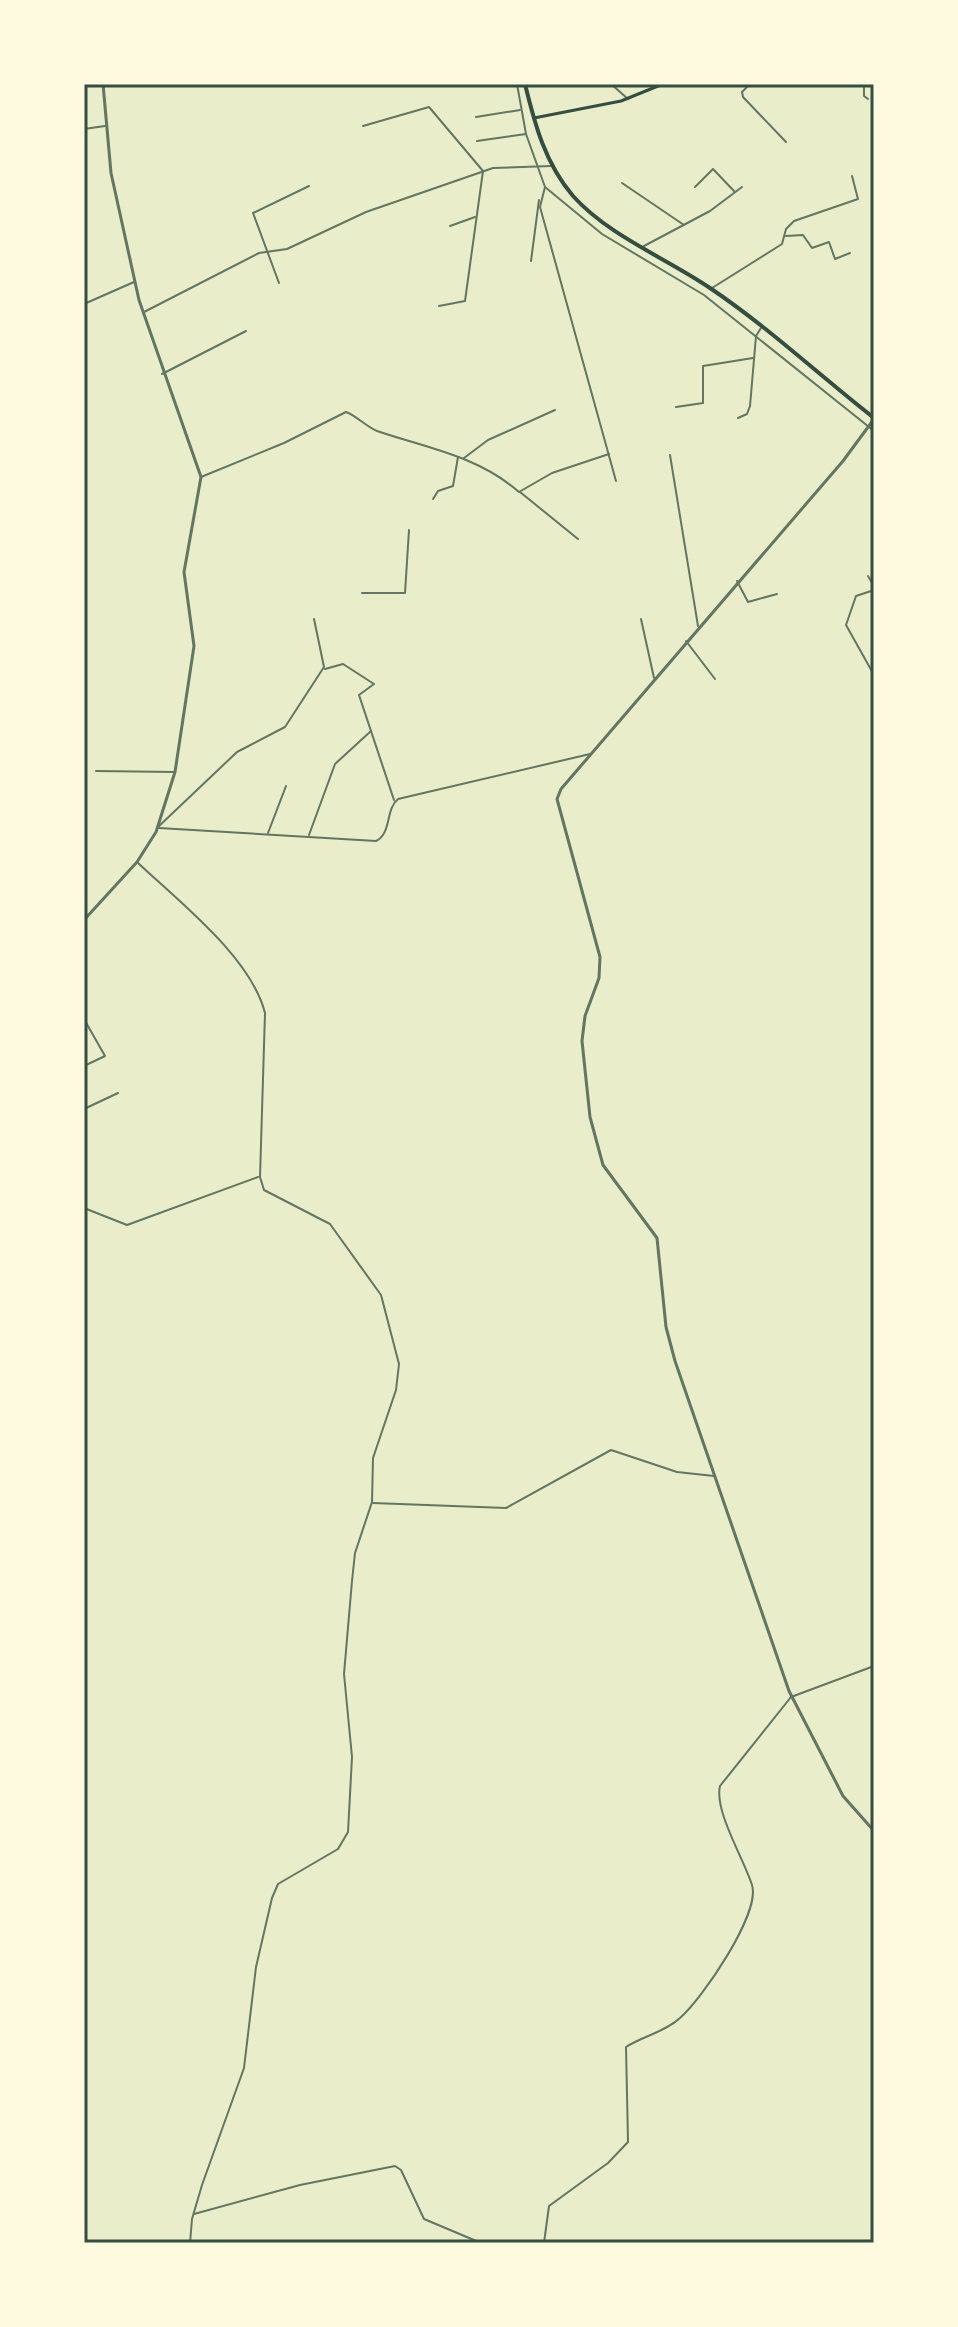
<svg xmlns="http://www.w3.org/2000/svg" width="958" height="2327" font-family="'PT Sans Narrow',sans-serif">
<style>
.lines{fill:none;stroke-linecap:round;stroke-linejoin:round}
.stream{stroke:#a3b18a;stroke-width:2}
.minor{stroke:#617663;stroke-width:2}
.tertiary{stroke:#617663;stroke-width:3}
.secondary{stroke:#344e41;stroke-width:3}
.primary{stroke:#344e41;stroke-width:4}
.neatline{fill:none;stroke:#344e41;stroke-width:3}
</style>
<rect width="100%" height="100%" fill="#e9edc9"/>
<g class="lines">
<path class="stream" d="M871 2243 874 2240"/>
<g class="minor">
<path d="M517 84 526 134 545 187 540 207 616 481"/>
<path d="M611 84 628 99"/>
<path d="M750 84 742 92 743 97 786 142"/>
<path d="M864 84V96L868 99"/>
<path d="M476 117 520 110"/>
<path d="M363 126 429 107 483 171 465 301 439 306"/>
<path d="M84 129 105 126"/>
<path d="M477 141 526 134"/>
<path d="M622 183 684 225"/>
<path d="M545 187 602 234 704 295 874 431"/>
<path d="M695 187 713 169 734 191"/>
<path d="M450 226 475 217"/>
<path d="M786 236 803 235 812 248 829 242 835 259 850 253"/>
<path d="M644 246 710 211 742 187"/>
<path d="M531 261 539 200"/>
<path d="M279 283 253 213 309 186"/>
<path d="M712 288 782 244 786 229 794 221 858 199 852 176"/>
<path d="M84 304 134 282"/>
<path d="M144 312 259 253 287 249 366 212 493 168 551 166"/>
<path d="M162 374 246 331"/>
<path d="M676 407 703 403V366L753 358"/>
<path d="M738 418 747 414 750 406 756 336 761 328"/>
<path d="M670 455 698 626"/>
<path d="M464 458 488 440 555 410"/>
<path d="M201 477 284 443 346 412C357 416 365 426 377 431 427 448 478 456 519 492L552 473 609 454"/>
<path d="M520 492 578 539"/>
<path d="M433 499 438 491 453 486 458 457"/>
<path d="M868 576 874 586"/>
<path d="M737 581 748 602 777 594"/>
<path d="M874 590 856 596 846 625 874 675"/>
<path d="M362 593H405L409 530"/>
<path d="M641 619 654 678"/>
<path d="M686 641 715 679"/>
<path d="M325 669 343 664 374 684 359 695 394 800"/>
<path d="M96 771 174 772"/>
<path d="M158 827 237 752 285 727 324 667 314 619"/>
<path d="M159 828 376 841C392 833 385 810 398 799L590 754"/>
<path d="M268 833 286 786"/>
<path d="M309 835 335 764 371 731"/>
<path d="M137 862C178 901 251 957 265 1013L260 1177 264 1190 330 1224 381 1295 399 1364 396 1390 373 1458 372 1502 355 1553 352 1581 344 1674 352 1757 348 1832 338 1849 278 1884 272 1898 256 1967 244 2068 202 2185 192 2219 190 2243"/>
<path d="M84 1019 105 1056 84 1066"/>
<path d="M84 1109 118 1093"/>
<path d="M84 1208 127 1225 258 1177"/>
<path d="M373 1503 506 1508 611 1450 677 1472 714 1476"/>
<path d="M194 2214 300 2185 395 2166 401 2170 424 2219 481 2243"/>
<path d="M544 2243 549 2206 608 2163 628 2142 626 2047C643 2036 665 2032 680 2018 702 1999 761 1913 752 1885 744 1859 714 1811 720 1786L791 1697 874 1666"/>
</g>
<g class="tertiary">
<path d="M874 419 843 461 561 789 557 799 600 957 599 978 585 1016 582 1041 590 1117 603 1165 657 1238 666 1327 675 1361 789 1691 843 1796 874 1831"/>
<path d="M84 920 137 862 156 832 175 772 194 646 184 572 201 477 139 300 111 173 103 84"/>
</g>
<path class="secondary" d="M534 118 621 101 663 84"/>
<path class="primary" d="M525 84C535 125 545 163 573 196 609 236 666 258 710 288 768 327 819 375 874 418"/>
</g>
<rect width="958" height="2327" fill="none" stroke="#fefae0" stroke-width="172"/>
<rect x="86" y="86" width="786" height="2155" class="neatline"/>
</svg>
